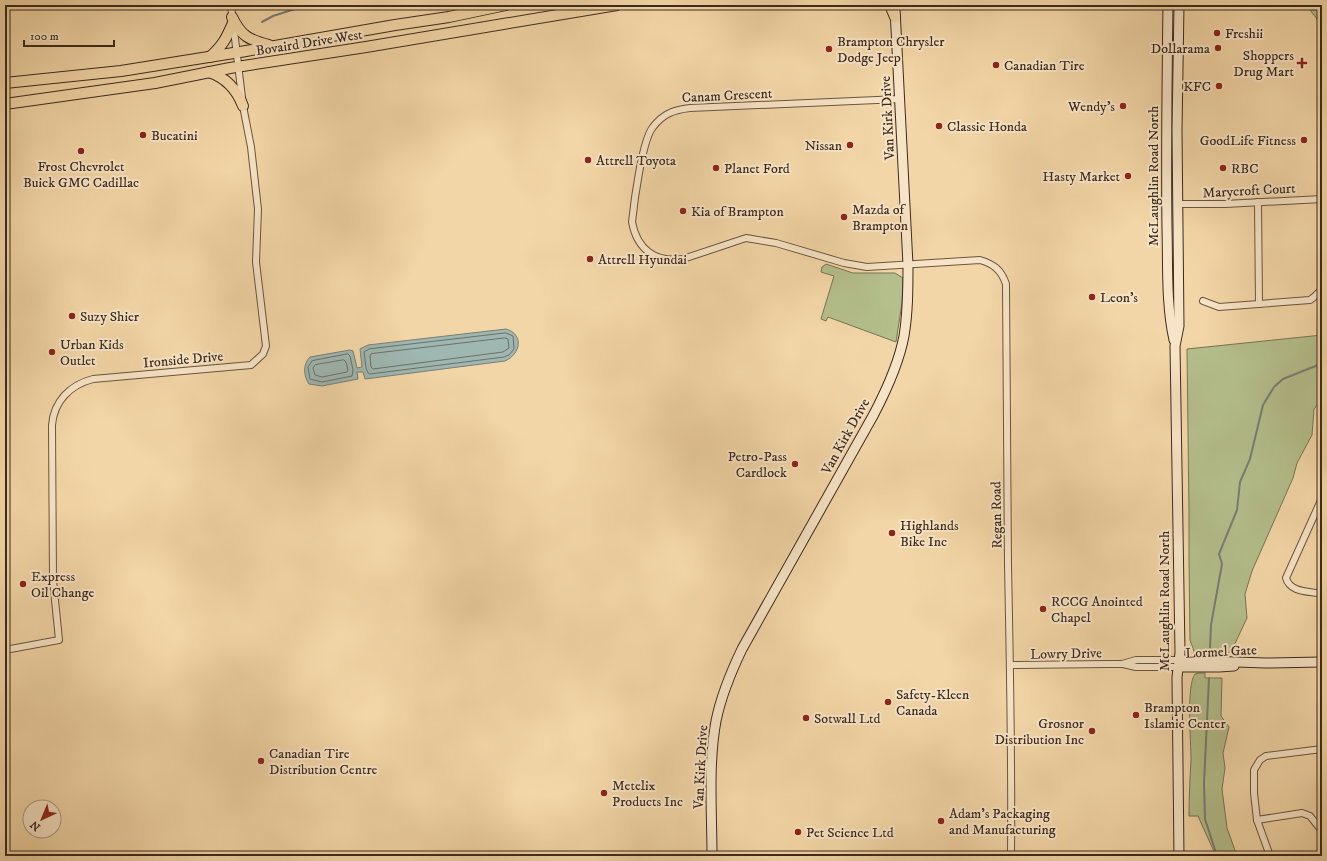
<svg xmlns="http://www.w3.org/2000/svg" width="1327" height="861" font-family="'IM FELL DW Pica',serif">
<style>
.green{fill:#b4bf8c;stroke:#787455}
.water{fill:#9eb7b1;stroke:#777f76}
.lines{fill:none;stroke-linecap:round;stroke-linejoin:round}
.shore{stroke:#6d7068;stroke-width:1}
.stream{stroke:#777f76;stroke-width:2}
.street-casing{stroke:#6a5540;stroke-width:8}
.secondary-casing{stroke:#3c2a1e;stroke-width:11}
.primary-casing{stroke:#3c2a1e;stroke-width:12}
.street{stroke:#f7e4c6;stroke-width:6}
.secondary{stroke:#f7e4c6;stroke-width:9}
.primary{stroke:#f3d6a7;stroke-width:10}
.poi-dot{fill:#8f2418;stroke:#f7e4c6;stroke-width:1.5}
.labels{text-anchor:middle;stroke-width:4;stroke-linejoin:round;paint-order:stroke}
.poi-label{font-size:14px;fill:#3c2a1e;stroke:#f7e4c6;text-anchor:start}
.street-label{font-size:14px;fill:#3c2a1e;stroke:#f7e4c6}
</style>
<rect width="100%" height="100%" fill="#f3d6a7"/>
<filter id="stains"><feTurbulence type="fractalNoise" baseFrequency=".005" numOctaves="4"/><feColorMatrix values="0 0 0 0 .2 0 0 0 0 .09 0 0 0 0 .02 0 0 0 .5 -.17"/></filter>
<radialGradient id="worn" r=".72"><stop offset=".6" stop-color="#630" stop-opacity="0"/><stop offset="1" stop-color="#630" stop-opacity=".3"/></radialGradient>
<g class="green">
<path d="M1306 5H1322V32L1317 19Z"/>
<path d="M826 264 853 273H895L903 278 902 303 896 342 828 317 826 321 821 319 834 276 821 272 822 267Z"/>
<path d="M1322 335V399L1314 409 1312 435 1297 463 1293 478 1252 571 1245 594 1247 618 1231 652 1204 655 1195 654 1190 640 1189 560V513L1187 349Z"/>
<path d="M1199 673H1205V678H1222L1221 716 1229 727 1223 753 1225 768 1222 789 1227 828 1237 856H1216L1198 816H1189C1189 797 1190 778 1191 760 1191 742 1186 686 1195 674Z"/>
</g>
<path class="water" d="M506 329C524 334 521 354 505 361L365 379 363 372H357L358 379 322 386 309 384C303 375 303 364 310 357L350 350 353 351 357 368 362 367 360 349 368 345Z"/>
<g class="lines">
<g class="shore">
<path d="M506 333 513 336 514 349 509 355 504 357 370 374 368 373 366 368 364 352 369 349Z"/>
<path d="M505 338 508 339 509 348 503 352 373 369 371 367 370 356 371 354Z"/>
<path d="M348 354 350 356 353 370 352 376 322 382 310 379 308 367 312 361Z"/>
<path d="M344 360 346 362 348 370 347 372 322 377 315 375 313 368 315 365Z"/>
</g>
<g class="stream">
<path d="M262 22 273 16 307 5"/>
<path d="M1210 648 1211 625 1222 564 1219 554 1237 510 1240 482 1250 459 1263 405 1274 387 1283 379 1318 365 1322 361"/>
<path d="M1209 678 1204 783 1205 819 1217 856"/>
</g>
<g class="street-casing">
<g id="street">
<path d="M900 99 690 108C673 110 663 114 653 127 642 140 634 203 632 222 637 249 655 263 683 259L746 238 776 243 844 263 867 267 980 260C993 264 1001 269 1006 284 1007 377 1007 471 1008 565 1010 662 1012 759 1011 856"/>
<path d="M1258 202 1259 304"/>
<path d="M1177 204H1225L1322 199"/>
<path d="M1203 301 1219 307 1310 300 1314 297 1322 289"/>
<path d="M1322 498 1286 578C1290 593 1310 591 1322 594"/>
<path d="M5 650 59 640 53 580 52 425C54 401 70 385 93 379L251 365 263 354 266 346 256 262 258 209 251 147 243 106 231 5"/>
<path d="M1123 664 1136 667H1178"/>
<path d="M1010 665 1109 664H1122L1136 660H1179"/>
<path d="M1257 820 1302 813 1310 816 1322 831"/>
<path d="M1270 856 1257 820 1254 793V770L1260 760 1266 756 1322 749"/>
</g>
</g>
<g class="secondary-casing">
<g id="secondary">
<path d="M1168 5C1167 79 1166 154 1167 228 1168 265 1166 304 1174 340"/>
<path d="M1179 660 1265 663 1322 662"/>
<path d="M1178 667H1219L1234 666"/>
<path d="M712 856C712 813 708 764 716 721 721 696 731 672 742 649L874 414C887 389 899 363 904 336 908 312 908 289 908 265L895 9"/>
<path d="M1179 856 1177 677 1180 653 1175 346 1179 326 1177 130 1179 5"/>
</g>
</g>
<g class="primary-casing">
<g id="primary">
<path d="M890 5 895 17"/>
<path d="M232 17C241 36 249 40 269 45"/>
<path d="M210 57C223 45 226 39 233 23"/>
<path d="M209 72C227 78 237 90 243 106"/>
<path d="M5 83 121 71 246 51 395 25 449 17 506 5"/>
<path d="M5 104 155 83 230 68 366 47 617 5"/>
</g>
</g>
<use href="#street" class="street"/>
<use href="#secondary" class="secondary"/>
<use href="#primary" class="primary"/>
</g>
<g class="poi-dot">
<circle cx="1217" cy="33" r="4"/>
<circle cx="1218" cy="48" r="4"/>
<circle cx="829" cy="49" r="4"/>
<path d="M1300 57h4v4h4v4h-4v4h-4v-4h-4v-4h4z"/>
<circle cx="996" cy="65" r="4"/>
<circle cx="1219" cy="86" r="4"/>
<circle cx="1123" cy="106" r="4"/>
<circle cx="939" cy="126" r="4"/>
<circle cx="143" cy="135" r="4"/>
<circle cx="1304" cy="140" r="4"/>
<circle cx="850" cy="145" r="4"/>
<circle cx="81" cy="151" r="4"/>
<circle cx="588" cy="160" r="4"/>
<circle cx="716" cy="168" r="4"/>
<circle cx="1223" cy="168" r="4"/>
<circle cx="1128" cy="176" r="4"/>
<circle cx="683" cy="211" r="4"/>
<circle cx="844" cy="217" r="4"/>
<circle cx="590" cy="259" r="4"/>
<circle cx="1092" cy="297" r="4"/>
<circle cx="72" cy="316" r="4"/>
<circle cx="52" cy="352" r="4"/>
<circle cx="795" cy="464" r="4"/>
<circle cx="892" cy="533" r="4"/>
<circle cx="23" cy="584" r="4"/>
<circle cx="1043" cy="609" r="4"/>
<circle cx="888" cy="702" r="4"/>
<circle cx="1136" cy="715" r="4"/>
<circle cx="806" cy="718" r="4"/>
<circle cx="1092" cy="731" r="4"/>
<circle cx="261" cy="761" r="4"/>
<circle cx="604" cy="793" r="4"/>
<circle cx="941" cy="821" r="4"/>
<circle cx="798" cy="832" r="4"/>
</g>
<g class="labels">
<g class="poi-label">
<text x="1225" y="38">Freshii</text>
<text x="837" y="46">Brampton Chrysler<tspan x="837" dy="16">Dodge Jeep</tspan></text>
<text x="1210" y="53" text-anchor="end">Dollarama</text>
<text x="1294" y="60" text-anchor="end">Shoppers<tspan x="1294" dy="16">Drug Mart</tspan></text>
<text x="1004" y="70">Canadian Tire</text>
<text x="1211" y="91" text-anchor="end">KFC</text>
<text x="1115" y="111" text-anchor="end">Wendy's</text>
<text x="947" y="131">Classic Honda</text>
<text x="151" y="140">Bucatini</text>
<text x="1296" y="145" text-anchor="end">GoodLife Fitness</text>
<text x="842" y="150" text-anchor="end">Nissan</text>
<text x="596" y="165">Attrell Toyota</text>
<text x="81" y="171" text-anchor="middle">Frost Chevrolet<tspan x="81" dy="16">Buick GMC Cadillac</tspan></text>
<text x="724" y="173">Planet Ford</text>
<text x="1231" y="173">RBC</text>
<text x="1120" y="181" text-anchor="end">Hasty Market</text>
<text x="852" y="214">Mazda of<tspan x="852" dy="16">Brampton</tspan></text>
<text x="691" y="216">Kia of Brampton</text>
<text x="598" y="264">Attrell Hyundai</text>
<text x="1100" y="302">Leon's</text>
<text x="80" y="321">Suzy Shier</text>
<text x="60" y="349">Urban Kids<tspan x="60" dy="16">Outlet</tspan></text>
<text x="787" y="461" text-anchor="end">Petro-Pass<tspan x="787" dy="16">Cardlock</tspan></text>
<text x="900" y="530">Highlands<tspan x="900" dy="16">Bike Inc</tspan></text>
<text x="31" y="581">Express<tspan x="31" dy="16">Oil Change</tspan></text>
<text x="1051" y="606">RCCG Anointed<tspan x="1051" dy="16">Chapel</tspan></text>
<text x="896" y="699">Safety-Kleen<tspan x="896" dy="16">Canada</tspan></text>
<text x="1144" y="712">Brampton<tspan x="1144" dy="16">Islamic Center</tspan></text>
<text x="814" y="723">Sotwall Ltd</text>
<text x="1084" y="728" text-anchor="end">Grosnor<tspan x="1084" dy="16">Distribution Inc</tspan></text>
<text x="269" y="758">Canadian Tire<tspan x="269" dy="16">Distribution Centre</tspan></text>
<text x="612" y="790">Metelix<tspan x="612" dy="16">Products Inc</tspan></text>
<text x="949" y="818">Adam's Packaging<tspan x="949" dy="16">and Manufacturing</tspan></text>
<text x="806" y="837">Pet Science Ltd</text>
</g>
<g class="street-label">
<text transform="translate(309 42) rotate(-9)" y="5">Bovaird Drive West</text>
<text transform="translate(727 95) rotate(-3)" y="5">Canam Crescent</text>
<text transform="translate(887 118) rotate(-93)" y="5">Van Kirk Drive</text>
<text transform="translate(1153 176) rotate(-90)" y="5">McLaughlin Road North</text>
<text transform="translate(1249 190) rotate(-3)" y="5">Marycroft Court</text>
<text transform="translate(183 359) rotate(-5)" y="5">Ironside Drive</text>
<text transform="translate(845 436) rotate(-61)" y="5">Van Kirk Drive</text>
<text transform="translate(996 515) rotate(-91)" y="5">Regan Road</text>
<text transform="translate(1164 601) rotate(-90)" y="5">McLaughlin Road North</text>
<text transform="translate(1221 651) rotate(-3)" y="5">Lormel Gate</text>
<text transform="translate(1066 653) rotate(-1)" y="5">Lowry Drive</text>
<text transform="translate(700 767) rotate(-87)" y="5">Van Kirk Drive</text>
</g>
</g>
<rect width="1327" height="861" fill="none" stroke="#f3d6a7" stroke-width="20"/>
<rect x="6" y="6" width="1315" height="849" fill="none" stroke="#3c2a1e" stroke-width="2"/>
<rect x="10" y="10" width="1307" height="841" fill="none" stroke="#3c2a1e"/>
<g transform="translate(42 819) rotate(224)"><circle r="19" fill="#f7e4c6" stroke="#ac9a83"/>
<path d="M0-3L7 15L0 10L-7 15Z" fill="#8f2418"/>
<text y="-6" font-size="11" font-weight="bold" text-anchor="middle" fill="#3c2a1e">N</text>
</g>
<path d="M24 40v6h90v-6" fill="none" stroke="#3c2a1e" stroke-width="2"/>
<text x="30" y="40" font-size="12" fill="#3c2a1e" stroke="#f7e4c6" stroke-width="3" paint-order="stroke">100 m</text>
<rect width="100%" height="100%" filter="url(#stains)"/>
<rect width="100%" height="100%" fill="url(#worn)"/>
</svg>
